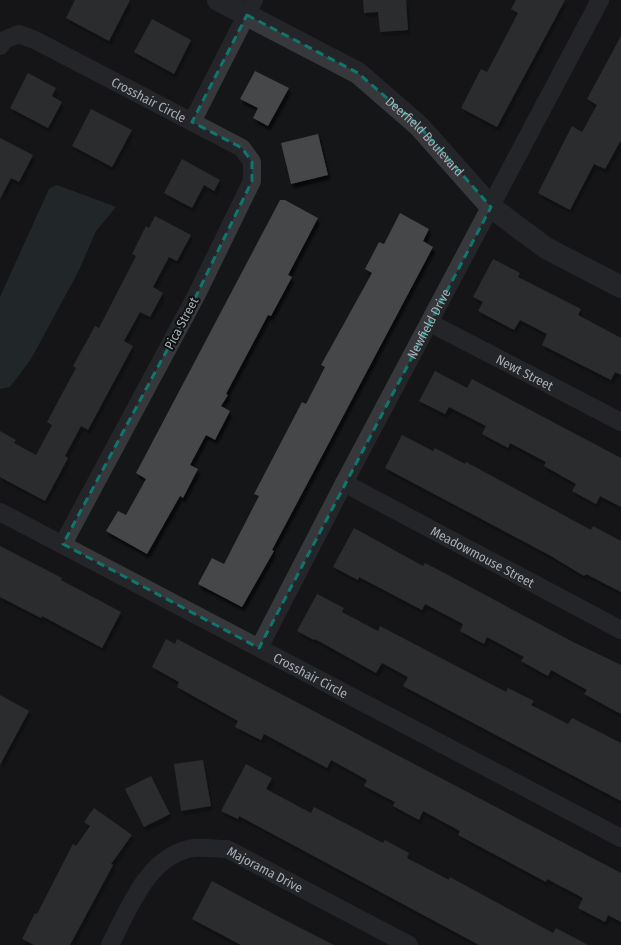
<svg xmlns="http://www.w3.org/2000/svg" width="621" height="945" font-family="'Fira Sans Condensed',sans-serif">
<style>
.water{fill:#2f3a3f}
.building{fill:#44464a;filter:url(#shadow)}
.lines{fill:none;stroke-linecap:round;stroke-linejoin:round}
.minor{stroke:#36383c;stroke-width:18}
.tertiary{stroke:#36383c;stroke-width:22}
.marked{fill:none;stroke:#0f766e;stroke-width:3;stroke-dasharray:8 5;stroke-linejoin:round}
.labels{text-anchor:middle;stroke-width:4;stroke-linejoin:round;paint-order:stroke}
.street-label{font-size:13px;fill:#a8afb6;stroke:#101112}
</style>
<defs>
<filter id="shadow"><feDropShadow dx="2.5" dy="4.5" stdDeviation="1" flood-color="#0009"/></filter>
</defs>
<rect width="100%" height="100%" fill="#151617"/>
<path class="water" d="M57 185 116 207 96 231 78 272 31 359 10 387 0 389V297L49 189Z"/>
<g class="building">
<path d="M75 0H130L109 41 66 18Z"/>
<path d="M363 0H406L408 30 380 32 378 12 364 13Z"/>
<path d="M516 0H565L497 127 461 108 481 69 487 72 518 13 511 9Z"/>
<path d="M152 19 191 40 174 74 134 52Z"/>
<path d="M621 36V140L605 169 594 164 570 210 538 193 572 126 582 132 597 105 587 99Z"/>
<path d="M255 71 289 88 268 126 253 118 258 108 240 99Z"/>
<path d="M28 73 56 88 52 96 62 102 48 128 10 108Z"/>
<path d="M91 109 132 130 112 167 72 146Z"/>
<path d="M318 134 328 175 291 184 281 143Z"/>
<path d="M0 138 33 155 19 182 11 178 0 199Z"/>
<path d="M182 159 220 180 214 191 204 185 192 208 164 193Z"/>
<path d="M280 200H285L318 218 288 275 292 277 271 316 268 315 226 394 228 395 221 406 230 411 215 440 206 435 190 465 198 469 183 498 180 496 147 554 106 531 118 511 126 515 146 479 136 473Z"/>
<path d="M400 213 429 229 423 241 433 247 272 550 274 551 242 607 198 584 212 558 224 564 259 496 254 494 302 402 306 404 325 367 321 365 372 273 365 269 379 242 384 244Z"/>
<path d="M155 216 191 235 177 261 169 257 153 287 163 293 150 317 140 312 124 341 133 346 88 430 81 426 65 456 68 458 45 501 0 477V431L16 440 14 443 36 455 52 425 47 422 76 368 73 366 95 326 99 328 136 256 132 254 146 226 149 228Z"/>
<path d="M493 259 520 273 518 277 581 309 578 315 621 338V375L615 372 611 380 542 345 547 334 520 320 514 330 478 311 483 302 473 297Z"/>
<path d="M435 371 467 388 472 379 621 458V507L600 496 596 504 572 491 576 484 544 466 546 462 510 443 508 448 482 434 486 426 449 407 445 414 419 401Z"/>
<path d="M402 435 433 451 435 448 465 464 466 462 591 530 593 526 621 541V592L586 574 584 576 551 556 385 468Z"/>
<path d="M354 528 423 566 425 563 448 575 573 642 621 665V714L584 694 587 690 551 670 548 676 521 661 524 657 487 637 484 644 460 631 463 624 425 604 422 610 359 577 358 580 333 567Z"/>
<path d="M0 546 62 578 61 580 121 612 102 648 42 616 41 618 0 597Z"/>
<path d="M317 594 344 608 342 612 378 631 380 626 506 692 508 688 534 701 531 705 568 724 572 718 621 743V801L403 686 408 677 382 663 376 673 315 639 314 640 297 631Z"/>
<path d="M166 639 175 644 177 639 621 873V922L608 915 605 922 578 908 583 898 547 879 546 882 458 835 460 831 423 811 419 820 393 806 395 802 364 786 367 780 331 760 327 768 264 734 261 740 235 727 238 721 177 687 179 682 152 667Z"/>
<path d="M0 695 29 711 0 765Z"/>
<path d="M203 760 211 806 181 811 174 764Z"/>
<path d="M246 764 272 778 266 789 311 813 314 807 383 843 385 840 409 853 407 858 449 880 450 877 553 933 556 928 588 945H479L239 816 238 819 221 811Z"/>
<path d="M151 776 170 814 144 827 125 789Z"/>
<path d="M94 808 132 835 111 864 113 865 70 945H34L22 939 35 913 37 914 73 844 76 846 90 826 84 822Z"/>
<path d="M212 881 281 918 334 945H241L192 919Z"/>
</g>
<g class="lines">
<g class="minor">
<path id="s1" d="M0 46 4 40 19 34 35 40 242 148 252 162V181L197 294 63 544"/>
<path d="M192 122 254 0"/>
<path id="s2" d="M430 323 621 422"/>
<path id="s3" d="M344 483 621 630"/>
<path id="s4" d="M0 512 621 838"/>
<path id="s5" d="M259 648 344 483 600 0"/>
<path id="s6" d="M110 945C129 909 147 856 193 848 203 847 216 849 227 849L409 945"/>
</g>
<path class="tertiary" id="s7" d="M218 0 358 73 419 126 491 207 546 248 621 287"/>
</g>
<path d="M0 0H621V945H0ZM247 15 358 73 419 126 491 207 259 648 63 544 197 294 252 181V162L242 148 192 122Z" fill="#151617" fill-opacity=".55" fill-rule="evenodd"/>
<path class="marked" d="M247 15 358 73 419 126 491 207 259 648 63 544 197 294 252 181V162L242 148 192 122Z"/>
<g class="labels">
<g class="street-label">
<text dy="5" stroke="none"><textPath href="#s1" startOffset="169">Crosshair Circle</textPath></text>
<text dy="5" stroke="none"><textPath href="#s7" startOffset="250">Deerfield Boulevard</textPath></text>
<text transform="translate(181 323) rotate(-62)" y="5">Pica Street</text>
<text dy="5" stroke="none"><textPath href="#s5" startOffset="366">Newfield Drive</textPath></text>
<text dy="5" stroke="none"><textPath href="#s2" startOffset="107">Newt Street</textPath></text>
<text dy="5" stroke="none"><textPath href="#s3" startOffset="157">Meadowmouse Street</textPath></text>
<text dy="5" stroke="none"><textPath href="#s4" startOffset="351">Crosshair Circle</textPath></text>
<text dy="5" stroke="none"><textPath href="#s6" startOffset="210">Majorama Drive</textPath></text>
</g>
</g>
</svg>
